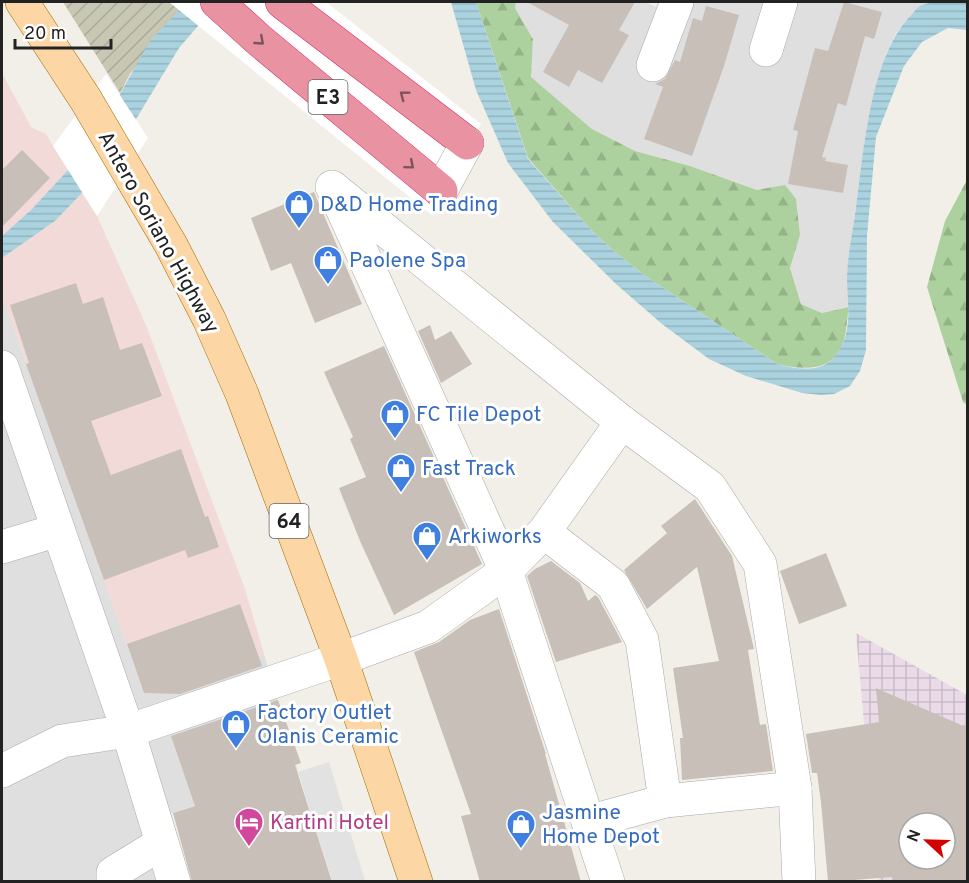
<svg xmlns="http://www.w3.org/2000/svg" width="969" height="883" font-family="Overpass,sans-serif">
<style>
.residential{fill:#e0dfdf}
.commercial{fill:#f2dad9}
.industrial{fill:url(#industrial-grid);fill-rule:evenodd}
.construction{fill:url(#construction-furrows)}
.forest{fill:url(#forest-firs)}
.parking{fill:#e2e2e2}
.water{fill:url(#water-rules)}
.pier{fill:#fff}
.building{fill:#c7bfb8;fill-rule:evenodd}
.lines{fill:none;stroke-linecap:round;stroke-linejoin:round}
.minor-casing{stroke:#a9a9a9;stroke-width:34}
.major-casing{stroke:#a06b00;stroke-width:34}
.highway-casing{stroke:#dc2a67;stroke-width:34}
.minor{stroke:#fff;stroke-width:33}
.major{stroke:#fcd6a4;stroke-width:33}
.highway{stroke:#e892a2;stroke-width:33}
.oneway{stroke:#7b545c}
.labels{text-anchor:middle;stroke-width:6;stroke-linejoin:round;paint-order:stroke}
.shield{fill:#fff;stroke:#646464;stroke-width:1.5}
.shield-label{font-size:20px;font-weight:bold;fill:#222}
.shop-label{font-size:21px;fill:#366cbe;stroke:#fff;text-anchor:start}
.street-label{font-size:21px;fill:#222;stroke:#fff}
.hotel-label{font-size:21px;fill:#b23c85;stroke:#fff;text-anchor:start}
</style>
<defs>
<pattern id="industrial-grid" width="8" height="8" patternUnits="userSpaceOnUse" patternTransform="scale(1.5)"><rect width="8" height="8" fill="#ebdbe8"/><path d="M0 4h8M4 0v8" fill="none" stroke="#c9bcc7"/></pattern>
<pattern id="construction-furrows" width="10" height="10" patternUnits="userSpaceOnUse" patternTransform="scale(1.5)"><rect width="10" height="10" fill="#c7c7b4"/><path d="M-1 1l2-2M0 10L10 0M9 11l2-2" fill="none" stroke="#abab9a"/></pattern>
<pattern id="forest-firs" width="22" height="20" patternUnits="userSpaceOnUse" patternTransform="scale(1.5)"><rect width="22" height="20" fill="#add19e"/><path d="M5 1l3.5 6h-7zM16 11l3.5 6h-7z" fill="#95b388"/></pattern>
<pattern id="water-rules" width="6" height="5" patternUnits="userSpaceOnUse" patternTransform="scale(1.5)"><rect width="6" height="5" fill="#aad3df"/><path d="M0 2.5h6" fill="none" stroke="#92b5bf"/></pattern>
</defs>
<rect width="100%" height="100%" fill="#f2efe9"/>
<g class="residential">
<path d="M516 2H646L656 7 658 2H940L921 5 904 22 895 35 886 54 867 125 847 274 849 307 822 313 801 304 790 268 800 235 757 190 690 166 635 151 592 129 531 77 533 39 515 8Z"/>
<path d="M2 295 144 693 264 654 298 772 166 815 187 881H2Z"/>
</g>
<g class="commercial">
<path d="M2 73 31 127 46 134 68 170 31 210 2 236Z"/>
<path d="M82 193 97 216 146 325 245 589 264 654 160 693H144L2 295V258L55 221Z"/>
</g>
<path class="industrial" d="M856 633 967 695V881H878ZM909 823H945V859H909Z"/>
<path class="construction" d="M63 2H187L130 74 120 93Z"/>
<g class="forest">
<path d="M476 2H516L515 8 533 39 531 77 592 129 635 151 690 166 757 190 785 185 796 199 800 235 790 268 801 304 822 313 849 307C847 317 847 330 844 340 834 373 804 370 777 364L644 275 615 252 591 230 528 158Z"/>
<path d="M967 180V405L963 402 927 287 945 221Z"/>
</g>
<path class="parking" d="M329 762 365 881H332L298 772Z"/>
<g class="water">
<path d="M187 2 216 5 179 48 124 139 82 193 55 221 2 258V236L31 210 68 170 103 124 150 41Z"/>
<path d="M451 2H476L528 159 591 230 615 252 644 275 777 364C797 369 822 374 836 355 854 332 847 302 847 276 848 253 853 230 856 208 864 150 870 56 912 14 915 11 918 6 922 5 936 0 953 1 967 2V30L948 28 922 42 904 66 876 137 867 236 866 350 860 371 850 386 834 394 821 395 802 393 746 376 709 359 662 324 616 284 553 222 508 163 476 90Z"/>
</g>
<g class="pier">
<path d="M169 2H326L481 124 433 216Z"/>
<path d="M106 74 148 138 97 216 53 146Z"/>
</g>
<g class="building">
<path d="M527 2H635L619 30 629 35 602 83 578 70 569 87 543 72 569 25Z"/>
<path d="M844 2 882 12 874 39 865 36 846 106 838 103 822 157 826 158 825 161 848 165 843 193 788 184 798 131 793 130 815 48 828 51Z"/>
<path d="M706 6 739 15 724 66 692 156 644 139 663 87 655 84 665 79 675 60 680 62 693 18 702 21Z"/>
<path d="M22 150 50 178 2 227V170Z"/>
<path d="M314 192 362 304 315 323 291 263 271 271 251 218Z"/>
<path d="M76 283 83 304 103 297 120 350 142 343 162 396 91 421 111 475 181 449 205 517 208 516 219 547 188 558 185 550 104 580 26 364 29 363 10 305Z"/>
<path d="M430 325 435 340 451 331 472 364 441 383 418 331Z"/>
<path d="M384 346 482 564 394 615 360 541 339 488 366 477 350 439 353 437 324 372Z"/>
<path d="M695 499 732 556 754 649 748 650 760 725 766 724 773 771 682 780 680 738H683L673 668 719 661 697 567 647 609 624 570 667 533 661 526Z"/>
<path d="M826 553 847 606 799 624 780 571Z"/>
<path d="M551 561 580 583 588 601 595 595 598 597 622 642 556 662 527 576 535 569Z"/>
<path d="M240 604 262 666 180 694 144 693 127 644Z"/>
<path d="M499 609 546 754H545L581 882H480L461 816 471 814 414 652 439 642 470 620Z"/>
<path d="M876 688 968 728V882H893L892 877 828 882 821 802 817 773H812L806 734 879 722ZM909 823H945V859H909Z"/>
<path d="M278 700 301 763 295 765 332 882H192L173 813 195 806 171 736Z"/>
</g>
<g class="lines">
<g class="minor-casing">
<g id="minor">
<path d="M766 50 781 2"/>
<path d="M653 65 677 2"/>
<path d="M332 187 622 422 710 487 760 564 795 788 799 882"/>
<path d="M441 191 467 143"/>
<path d="M336 195 506 571 608 882"/>
<path d="M2 367 128 731 174 882"/>
<path d="M544 532 613 585 642 640 665 801"/>
<path d="M2 547 58 530"/>
<path d="M2 771 62 741 128 731 341 659 428 627 506 571 544 532 622 422"/>
<path d="M588 822 665 801 795 788"/>
<path d="M113 882V873L162 843"/>
</g>
</g>
<g class="major-casing">
<path id="major" d="M22 2 86 100 171 245 209 319 242 394 341 659 416 882"/>
</g>
<g class="highway-casing">
<g id="highway">
<path d="M217 2 259 40 441 191"/>
<path d="M282 2 467 143"/>
</g>
</g>
<use href="#minor" class="minor"/>
<use href="#major" class="major"/>
<use href="#highway" class="highway"/>
</g>
<defs><path id="oneway-chevron" d="M-2-3.5L2.5 0L-2 3.5" fill="none" stroke-width="1.6" stroke-linecap="round" stroke-linejoin="round" transform="scale(1.5)"/></defs>
<g class="oneway">
<use href="#oneway-chevron" transform="translate(260 41) rotate(41)"/>
<use href="#oneway-chevron" transform="translate(404 95) rotate(-143)"/>
<use href="#oneway-chevron" transform="translate(410 165) rotate(40)"/>
</g>
<defs>
<g id="shop-pin" transform="scale(1.5)"><path d="M0 17L-7.5 6A9.5 9.5 0 1 1 7.5 6Z" fill="#3f7fe0" stroke="#fff"/><path d="M-5-2.5h2.3a2.7 3.5 0 0 1 5.4 0H5L5.5 6h-11ZM-1.5-2.5h3a1.5 2.3 0 0 0-3 0Z" fill="#fff"/></g>
<g id="hotel-pin" transform="scale(1.5)"><path d="M0 17L-7.5 6A9.5 9.5 0 1 1 7.5 6Z" fill="#d1479c" stroke="#fff"/><path d="M-6-4.5h1.5V1H6V5H4.5V3h-9V5H-6ZM-4 0a1.8 1.8 0 1 1 3.6 0ZM.5 0V-2.5h3Q6-2.5 6 0Z" fill="#fff"/></g>
</defs>
<g fill-rule="evenodd">
<use href="#shop-pin" x="299" y="204"/>
<use href="#shop-pin" x="328" y="260"/>
<use href="#shop-pin" x="395" y="414"/>
<use href="#shop-pin" x="401" y="468"/>
<use href="#shop-pin" x="427" y="536"/>
<use href="#shop-pin" x="236" y="724"/>
<use href="#hotel-pin" x="249" y="822"/>
<use href="#shop-pin" x="521" y="824"/>
</g>
<g class="labels">
<g class="shield">
<rect x="308.5" y="80" width="39" height="34" rx="4.5"/>
<rect x="269.5" y="504" width="39" height="34" rx="4.5"/>
</g>
<g class="shield-label">
<text x="328" y="104">E3</text>
<text x="289" y="528">64</text>
</g>
<g class="shop-label">
<text x="320" y="211">D&amp;D Home Trading</text>
<text x="349" y="267">Paolene Spa</text>
<text x="416" y="421">FC Tile Depot</text>
<text x="422" y="475">Fast Track</text>
<text x="448" y="543">Arkiworks</text>
<text x="257" y="719">Factory Outlet<tspan x="257" dy="24">Olanis Ceramic</tspan></text>
<text x="542" y="819">Jasmine<tspan x="542" dy="24">Home Depot</tspan></text>
</g>
<g class="street-label">
<text transform="translate(159 232) rotate(61)" y="7">Antero Soriano Highway</text>
</g>
<g class="hotel-label">
<text x="270" y="829">Kartini Hotel</text>
</g>
</g>
<rect width="969" height="883" fill="none" stroke="#222222" stroke-width="6"/>
<g transform="translate(927 841) rotate(292)"><circle r="28" fill="#ffffff" stroke="#a7a7a7" stroke-width="1.5"/>
<path d="M0-4.5L10 22L0 15L-10 22Z" fill="#d40000"/>
<text y="-9" font-size="16" font-weight="bold" text-anchor="middle" fill="#222222">N</text>
</g>
<path d="M15 39v9h96v-9" fill="none" stroke="#222222" stroke-width="3"/>
<text x="24" y="39" font-size="18" fill="#222222" stroke="#ffffff" stroke-width="4.5" paint-order="stroke">20 m</text>
</svg>
